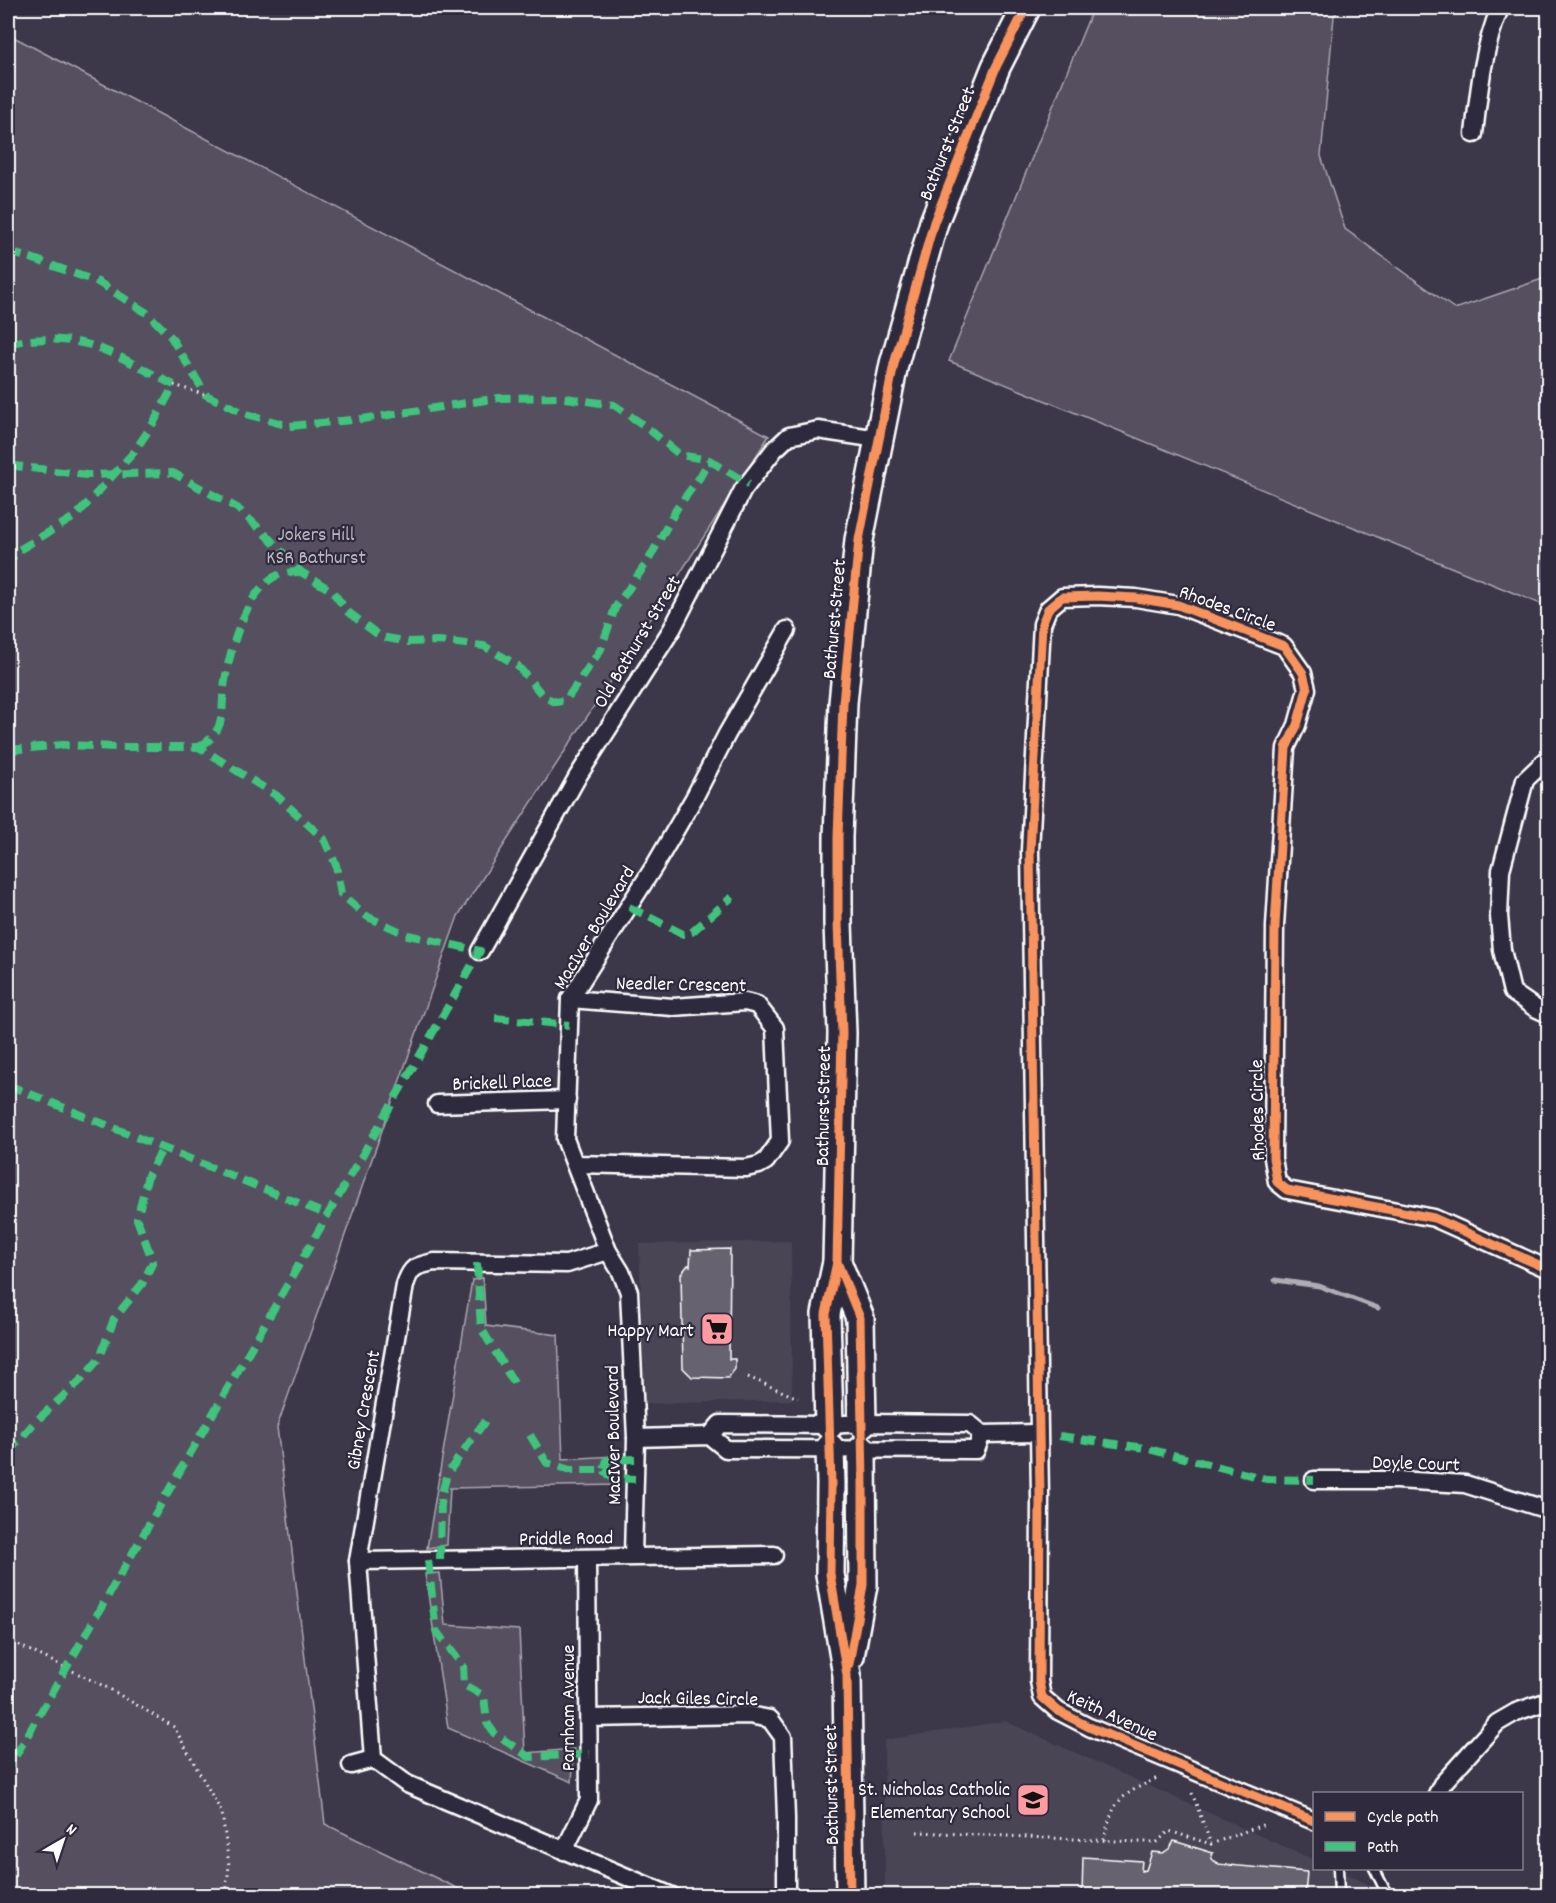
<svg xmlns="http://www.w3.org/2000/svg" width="1556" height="1903" font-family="Dekko,sans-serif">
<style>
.built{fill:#494455}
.green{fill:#555060;stroke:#aaa8b0;stroke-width:1.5}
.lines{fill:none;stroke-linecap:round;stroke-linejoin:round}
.stream{stroke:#afadb4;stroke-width:5}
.building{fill:#666270;stroke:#fff;stroke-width:1.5}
.lane-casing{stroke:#fff;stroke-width:13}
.street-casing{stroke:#fff;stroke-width:21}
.primary-casing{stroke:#fff;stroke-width:32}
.path{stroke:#fff;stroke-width:3;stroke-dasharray:1.5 4.5;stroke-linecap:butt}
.lane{stroke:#2f2a3d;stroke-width:8}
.street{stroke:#2f2a3d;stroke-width:16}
.primary{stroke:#2f2a3d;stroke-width:27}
.quiet{stroke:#40c37c;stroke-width:8;stroke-dasharray:15 8;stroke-linecap:butt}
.cycleway-casing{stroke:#2f2a3d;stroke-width:13}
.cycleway{stroke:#f8935d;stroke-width:9}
.labels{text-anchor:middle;stroke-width:4.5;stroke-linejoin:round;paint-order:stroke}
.street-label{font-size:20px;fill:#fff;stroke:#2f2a3d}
.park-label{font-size:20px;fill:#bbb9bf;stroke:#2f2a3d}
.poi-label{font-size:20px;fill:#fff;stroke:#2f2a3d;text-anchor:end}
</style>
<rect width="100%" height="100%" fill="#3c3749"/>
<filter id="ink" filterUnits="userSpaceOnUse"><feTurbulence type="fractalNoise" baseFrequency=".0167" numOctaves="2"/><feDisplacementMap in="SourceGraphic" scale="12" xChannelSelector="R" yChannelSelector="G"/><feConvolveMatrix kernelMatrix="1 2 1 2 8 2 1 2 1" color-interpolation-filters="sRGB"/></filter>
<g filter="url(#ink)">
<g class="built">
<path d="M791 1241 792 1400 645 1404 639 1244Z"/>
<path d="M1005 1721 1314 1860V1868L1333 1869 1393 1895H885L884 1740Z"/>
</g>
<g class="green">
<path d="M1093 8H1340L1334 16 1321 156 1345 229 1455 309 1548 277V607L949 361Z"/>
<path d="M8 34 769 436 458 916 277 1427 325 1824 471 1895H8Z"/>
<path d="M483 1278 486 1326 558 1335 563 1459 614 1456 619 1485 450 1488 447 1545 427 1548 472 1280Z"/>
<path d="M440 1573 445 1625 519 1630 525 1753 574 1749 572 1782 448 1728 425 1574Z"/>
</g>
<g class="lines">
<path class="stream" d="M1275 1280 1319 1286 1378 1308"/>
</g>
<g class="building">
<path d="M730 1249 729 1359H735V1369L728 1378 692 1377 683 1368 681 1274 688 1265 690 1266 691 1250Z"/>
<path d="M1174 1841 1213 1853 1211 1859 1218 1863 1217 1864 1307 1872 1305 1896H1082L1083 1857 1142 1861 1141 1871 1146 1870 1152 1852 1163 1853 1170 1848Z"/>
</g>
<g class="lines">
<g class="lane-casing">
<g id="lane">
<path d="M1338 1868 1339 1896"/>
<path d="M1374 1868 1388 1896"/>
</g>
</g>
<g class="street-casing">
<g id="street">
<path d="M1474 134C1479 91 1483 48 1500 8"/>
<path d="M1548 762H1544L1525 780 1501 870 1499 916 1502 950 1512 992 1535 1008 1548 1014"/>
<path d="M480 951 578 776 672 629 743 490 774 450 789 436 818 430 878 439"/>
<path d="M570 999 673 1007 745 1002 757 1005 775 1028 780 1141 766 1161 759 1165 746 1168 575 1164"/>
<path d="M437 1104 567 1100"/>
<path d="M608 1251 567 1264 434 1262C416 1266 411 1266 405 1285L358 1561 373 1759 407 1784 672 1896"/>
<path d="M710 1436 720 1424 829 1425 862 1423 970 1424 982 1434 1038 1433"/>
<path d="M636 1438 710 1436 726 1449 976 1450 982 1434"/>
<path d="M1314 1480H1396L1465 1484 1548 1510"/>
<path d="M633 1556 636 1438 629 1292 621 1272 608 1251 565 1139 570 999 655 865 694 798 727 734 787 630"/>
<path d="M358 1561 774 1555"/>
<path d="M589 1718 749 1715 770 1719 783 1737 786 1818V1896"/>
<path d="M351 1765 373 1759"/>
<path d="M1437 1794 1442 1784 1497 1723 1516 1712 1548 1701"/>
<path d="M1314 1821 1089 1727 1058 1711 1042 1697 1039 1681 1040 1496 1030 851 1042 624 1048 609 1062 597 1097 596 1136 598 1178 605 1284 646 1303 673 1307 689 1297 725 1286 748 1275 926 1273 1158 1277 1182 1287 1190 1434 1218 1548 1269"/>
<path d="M564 1851 589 1800 587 1558"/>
</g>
</g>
<g class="primary-casing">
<g id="primary">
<path d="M837 1262 860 1318 862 1423"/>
<path d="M829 1425 826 1314 837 1262 842 1033 838 923V837L843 703 859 540 894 364 934 222 996 67 1026 8"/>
<path d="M830 1448 831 1484 830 1574 847 1675 850 1896"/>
<path d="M850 1656 863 1585 862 1450"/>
</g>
</g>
<g class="path">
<path d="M174 385 206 395"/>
<path d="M748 1377 798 1398"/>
<path d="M8 1640 108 1688 174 1727 222 1813 229 1865 226 1896"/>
<path d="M1192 1793 1211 1844 1265 1824"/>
<path d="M917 1832 1139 1842H1157L1169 1831 1211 1844"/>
<path d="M1104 1840C1113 1799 1120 1796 1157 1778"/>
</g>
<use href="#lane" class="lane"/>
<use href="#street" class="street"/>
<use href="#primary" class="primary"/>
<g class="quiet">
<path d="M8 252 31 258 98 282 147 313 171 337 206 395 246 414 290 426 362 419 499 398 559 397 614 405 645 426 680 455 709 460 749 484"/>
<path d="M8 344C33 337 65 338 90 345 117 353 149 373 174 385L154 422 134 452 76 516 19 550 8 563"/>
<path d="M8 465 86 475 173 473 237 508 264 533 301 572 332 591 348 612 381 637 409 642 439 641 484 646 517 665 544 697 556 702 566 700 601 649 615 608 648 561 677 508 700 477 709 460"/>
<path d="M199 747C207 742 213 738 218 728 224 717 222 700 224 687 228 656 245 593 274 577 283 572 291 572 301 572"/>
<path d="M8 750 63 745 117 747H199L277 796 324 839 336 865 341 894 368 917 408 935 480 951 8 1769"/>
<path d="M629 907 683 934 692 932 732 897"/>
<path d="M495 1018 569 1025"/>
<path d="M8 1085 328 1215"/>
<path d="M477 1263 481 1328 514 1383"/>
<path d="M530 1435 547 1463 570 1470H604L607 1460 635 1459"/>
<path d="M1059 1436 1145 1448 1266 1479 1314 1480"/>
<path d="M8 1453 34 1423 82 1379 100 1357 114 1319 142 1284 153 1262 137 1219 148 1175 163 1148"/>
<path d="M604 1470 612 1478 635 1479"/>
<path d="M428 1560 436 1631 463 1666 464 1685 484 1696 487 1723 494 1733 529 1757 589 1754"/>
<path d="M440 1560 441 1497 447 1474 485 1421"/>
</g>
<g class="cycleway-casing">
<g id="cycleway">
<path d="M837 1262 860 1318 863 1484V1585L849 1664"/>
<path d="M1314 1821 1089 1727 1058 1711 1042 1697 1039 1681 1040 1496 1030 851 1042 624 1048 609 1062 597 1097 596 1136 598 1178 605 1284 646 1303 673 1307 689 1297 725 1286 748 1275 926 1273 1158 1277 1182 1287 1190 1434 1218 1548 1269"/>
<path d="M850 1896 847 1675 830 1574 831 1484 826 1314 837 1262 842 1033 838 923V837L843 703 859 540 894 364 934 222 996 67 1026 8"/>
</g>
</g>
<use href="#cycleway" class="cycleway"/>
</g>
</g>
<defs>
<g id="supermarket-square" transform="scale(1.725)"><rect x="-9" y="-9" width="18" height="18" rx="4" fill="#ff9aa2" stroke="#2f2a3d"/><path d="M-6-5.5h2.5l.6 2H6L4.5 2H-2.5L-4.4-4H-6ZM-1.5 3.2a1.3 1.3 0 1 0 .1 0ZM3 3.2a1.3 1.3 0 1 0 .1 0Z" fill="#111"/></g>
<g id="school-square" transform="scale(1.725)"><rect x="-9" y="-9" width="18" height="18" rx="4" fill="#ff9aa2" stroke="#2f2a3d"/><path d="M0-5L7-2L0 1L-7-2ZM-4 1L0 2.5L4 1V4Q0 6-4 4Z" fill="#111"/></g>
</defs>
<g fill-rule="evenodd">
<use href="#supermarket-square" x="717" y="1329"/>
<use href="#school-square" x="1033" y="1800"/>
</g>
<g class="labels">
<g class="street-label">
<text transform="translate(946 143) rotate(-68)" y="7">Bathurst Street</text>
<text transform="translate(1228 607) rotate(20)" y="7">Rhodes Circle</text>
<text transform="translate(833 619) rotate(-85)" y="7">Bathurst Street</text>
<text transform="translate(636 641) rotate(-59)" y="7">Old Bathurst Street</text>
<text transform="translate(593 927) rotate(-59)" y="7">MacIver Boulevard</text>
<text transform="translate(681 983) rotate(1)" y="7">Needler Crescent</text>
<text transform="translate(502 1081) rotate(-2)" y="7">Brickell Place</text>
<text transform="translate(822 1106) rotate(-89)" y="7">Bathurst Street</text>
<text transform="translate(1256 1110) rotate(-91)" y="7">Rhodes Circle</text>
<text transform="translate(362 1410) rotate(-80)" y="7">Gibney Crescent</text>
<text transform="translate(612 1435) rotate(-91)" y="7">MacIver Boulevard</text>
<text transform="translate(1416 1462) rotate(2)" y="7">Doyle Court</text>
<text transform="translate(566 1537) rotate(-1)" y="7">Priddle Road</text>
<text transform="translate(698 1697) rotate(1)" y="7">Jack Giles Circle</text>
<text transform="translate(567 1708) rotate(-90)" y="7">Parnham Avenue</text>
<text transform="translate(1113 1714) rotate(25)" y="7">Keith Avenue</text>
<text transform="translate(830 1785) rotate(-91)" y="7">Bathurst Street</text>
</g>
<g class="park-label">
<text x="316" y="540">Jokers Hill<tspan x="316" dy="23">KSR Bathurst</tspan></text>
</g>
<g class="poi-label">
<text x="694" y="1336">Happy Mart</text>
<text x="1010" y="1795">St. Nicholas Catholic<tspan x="1010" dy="23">Elementary School</tspan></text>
</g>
</g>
<rect width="1556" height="1903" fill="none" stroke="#2f2a3d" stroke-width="30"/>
<rect x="15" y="15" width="1526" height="1873" fill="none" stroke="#fff" stroke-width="2" filter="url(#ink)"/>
<rect x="1313" y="1792" width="210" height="78" fill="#2f2a3d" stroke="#827f8b" stroke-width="1.5"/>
<rect x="1325" y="1812" width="30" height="9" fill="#f8935d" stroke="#827f8b" stroke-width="1.5"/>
<text x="1367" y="1822" font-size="18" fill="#ffffff">Cycle path</text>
<rect x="1325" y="1842" width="30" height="9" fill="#40c37c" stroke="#827f8b" stroke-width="1.5"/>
<text x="1367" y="1852" font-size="18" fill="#ffffff">Path</text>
<g transform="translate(63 1840) rotate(39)" stroke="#2f2a3d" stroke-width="4.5" paint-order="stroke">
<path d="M0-4.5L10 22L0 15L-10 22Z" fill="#ffffff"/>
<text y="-9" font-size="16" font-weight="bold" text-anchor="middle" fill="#ffffff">N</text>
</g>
</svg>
